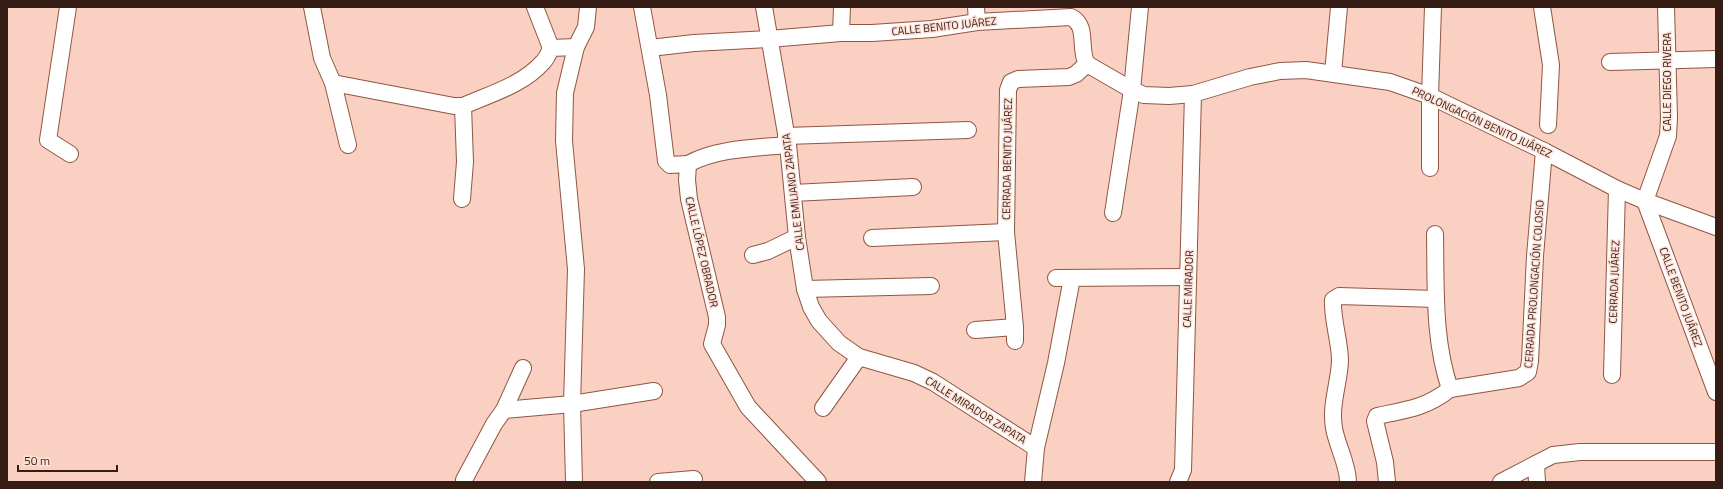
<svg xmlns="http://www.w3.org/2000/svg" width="1723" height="489" font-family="'Titillium Web',sans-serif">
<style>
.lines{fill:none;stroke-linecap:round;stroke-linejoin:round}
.minor-casing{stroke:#905642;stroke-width:18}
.minor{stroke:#fff;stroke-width:16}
.labels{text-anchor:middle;stroke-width:3;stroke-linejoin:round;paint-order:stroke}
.street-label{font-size:11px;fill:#351c14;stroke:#fde1d7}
</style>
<rect width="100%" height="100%" fill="#f9d0c2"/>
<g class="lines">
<g class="minor-casing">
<g id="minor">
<path d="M68 7 48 140 70 154"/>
<path d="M312 7 322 58 333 83 348 145"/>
<path d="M535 7 551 48"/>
<path d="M642 7 658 95 666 161 670 165 688 164 687 180 689 199 717 317V325L712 344 748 407 818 482"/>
<path d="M764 7 788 145 797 237 805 289 811 307 819 321 839 343 859 357 914 373 933 382 1036 448 1033 482"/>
<path d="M976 7 977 22"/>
<path d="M1542 7 1551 65 1548 125"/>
<path d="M841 33 842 7"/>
<path d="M650 48 694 43 769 39 841 33H872L932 29 977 22 1071 17C1089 26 1078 49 1087 64L1132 90 1144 95 1169 96 1193 94 1250 77 1280 71 1306 70 1390 82 1430 96 1544 151 1617 189 1645 201 1716 227"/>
<path d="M1610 62 1716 59"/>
<path d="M1333 73 1339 7"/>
<path d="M333 83 454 106H463C490 94 523 85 543 62 547 58 549 53 551 48L576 47"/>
<path d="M786 136 968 130"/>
<path d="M688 164C718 148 755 148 788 145"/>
<path d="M1430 168V96L1433 7"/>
<path d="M793 193 913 187"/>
<path d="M462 199 465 162 463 106"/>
<path d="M1645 201 1716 392"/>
<path d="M1645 201 1668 136 1669 118 1666 7"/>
<path d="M1113 213 1132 90 1140 7"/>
<path d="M1435 234C1436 285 1433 340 1450 389"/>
<path d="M872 238 1006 232"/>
<path d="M753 255 768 251 797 237"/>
<path d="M1056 278 1188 277"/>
<path d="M805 289 931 286"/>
<path d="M975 330 1015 327"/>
<path d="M1015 341V327L1006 232 1008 90 1011 82 1018 79 1069 77 1076 74 1087 64"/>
<path d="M1612 375 1617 189"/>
<path d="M1450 389 1519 378 1528 372 1530 361 1535 256 1544 151"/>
<path d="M823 408 859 357"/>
<path d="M504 410 572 404 654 391"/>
<path d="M1036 448 1056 363 1072 278"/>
<path d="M1536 464 1537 482"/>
<path d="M464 480 494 424 504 410 523 368"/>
<path d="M574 482 572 404 576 269 564 141 565 93 576 47 586 27 588 7"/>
<path d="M658 482 694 479"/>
<path d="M1178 482 1183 470 1193 94"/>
<path d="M1348 482C1348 464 1337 446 1334 428 1330 405 1339 384 1340 361 1340 341 1332 320 1333 300L1339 296 1436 299"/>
<path d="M1387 482 1385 462 1375 421 1377 416C1406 410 1426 408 1450 389"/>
<path d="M1501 482 1553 455 1580 452H1716"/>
</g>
</g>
<use href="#minor" class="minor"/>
</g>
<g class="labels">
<g class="street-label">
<text transform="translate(944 26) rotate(-6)" y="4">CALLE BENITO JUÁREZ</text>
<text transform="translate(1667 82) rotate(-90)" y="4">CALLE DIEGO RIVERA</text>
<text transform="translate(1482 122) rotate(25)" y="4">PROLONGACIÓN BENITO JUÁREZ</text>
<text transform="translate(1007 159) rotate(-89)" y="4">CERRADA BENITO JUÁREZ</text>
<text transform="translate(793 192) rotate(-97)" y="4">CALLE EMILIANO ZAPATA</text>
<text transform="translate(702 252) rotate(77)" y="4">CALLE LÓPEZ OBRADOR</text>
<text transform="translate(1614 282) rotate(-88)" y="4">CERRADA JUÁREZ</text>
<text transform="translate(1534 284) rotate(-86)" y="4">CERRADA PROLONGACIÓN COLOSIO</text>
<text transform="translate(1188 289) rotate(-88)" y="4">CALLE MIRADOR</text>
<text transform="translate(1681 297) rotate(70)" y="4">CALLE BENITO JUÁREZ</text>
<text transform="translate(976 410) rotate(32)" y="4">CALLE MIRADOR ZAPATA</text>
</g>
</g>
<rect width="1723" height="489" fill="none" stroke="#351c14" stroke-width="16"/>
<path d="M18 465v6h99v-6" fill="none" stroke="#351c14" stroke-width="2"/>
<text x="24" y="465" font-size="12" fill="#351c14" stroke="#fde1d7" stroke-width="3" paint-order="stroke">50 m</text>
</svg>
